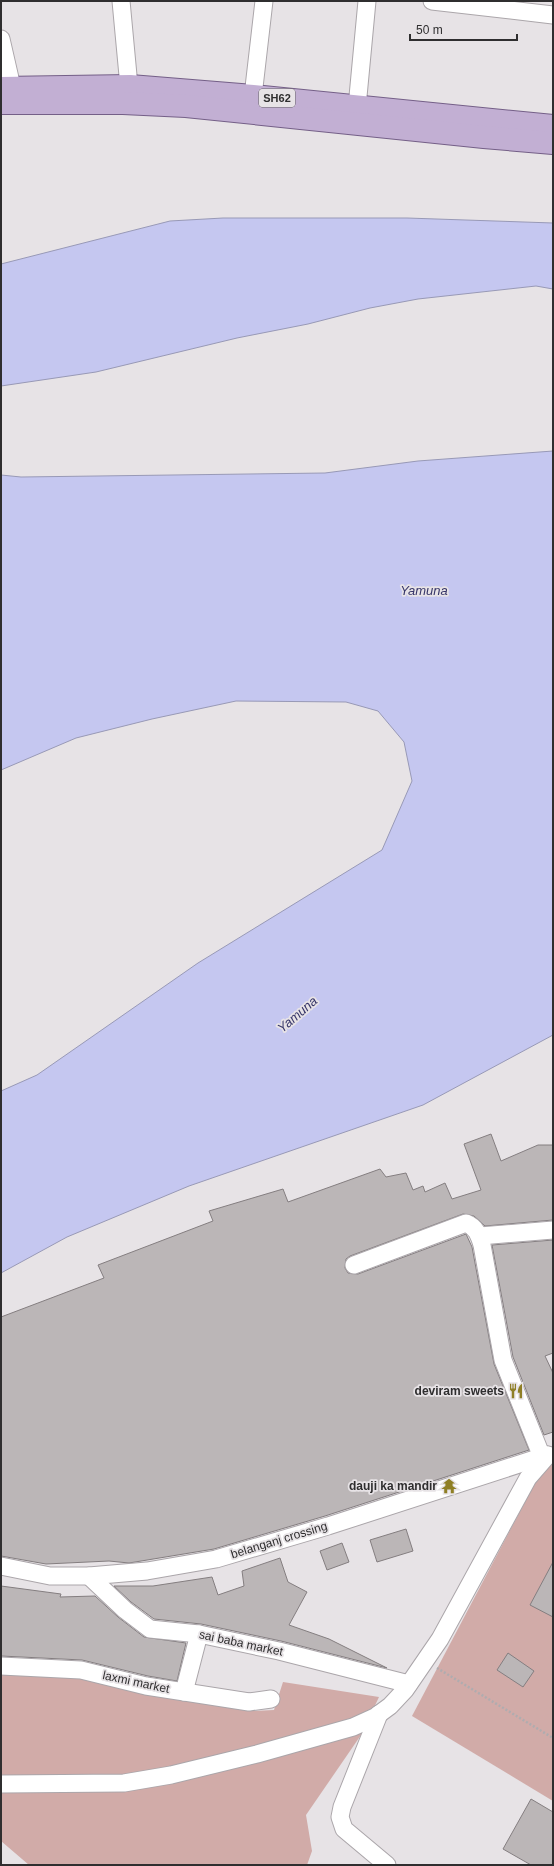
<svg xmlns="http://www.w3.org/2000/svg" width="554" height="1866" font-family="Helvetica,sans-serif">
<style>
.green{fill:#d1aba8}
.water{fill:#c5c7f0;stroke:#9899b6}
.building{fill:#bbb6b7;stroke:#847e80}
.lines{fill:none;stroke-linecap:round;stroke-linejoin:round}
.minor-casing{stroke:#aba6aa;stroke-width:19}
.major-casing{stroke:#745f87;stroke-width:24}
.path{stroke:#afacaf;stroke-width:2.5;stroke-dasharray:2 2;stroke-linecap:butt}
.minor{stroke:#fff;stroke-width:17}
.major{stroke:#c2afd3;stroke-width:22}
.labels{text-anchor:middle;stroke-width:3.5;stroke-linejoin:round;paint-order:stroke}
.shield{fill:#e7e3e6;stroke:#666466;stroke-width:1}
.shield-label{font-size:11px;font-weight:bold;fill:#2f2e2f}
.poi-label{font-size:12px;font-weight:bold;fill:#2f2e2f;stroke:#e7e3e6;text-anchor:end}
.street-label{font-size:12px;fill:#2f2e2f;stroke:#e7e3e6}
.water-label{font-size:13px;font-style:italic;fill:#373669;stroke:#e7e3e6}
</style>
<rect width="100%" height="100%" fill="#e7e3e6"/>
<g class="green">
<path d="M553 1459V1801L412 1716 536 1481Z"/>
<path d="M1 1668 79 1676 147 1694 252 1711 274 1710 283 1682 379 1697 361 1735 306 1815 312 1851 307 1865H29L1 1841Z"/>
</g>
<g class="water">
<path d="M223 218H407L553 223V289L536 286 418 299 370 308 308 324 237 338 96 372 1 386V264L170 221Z"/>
<path d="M553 451V1035L423 1105 189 1186 67 1237 1 1273V1091L37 1075 198 963 382 850 412 781 404 742 378 711 346 702 236 701 152 719 76 738 1 770V475L21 477 325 473 418 461Z"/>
</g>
<g class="building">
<path d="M491 1134 501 1161 538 1145H553V1220L485 1226 474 1216 463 1214 350 1256 346 1259 345 1268 348 1273 358 1274 466 1234 472 1247 494 1364 529 1450 325 1516 214 1549 129 1563 109 1561 46 1564 1 1556V1317L104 1278 98 1265 213 1221 209 1211 283 1189 288 1202 380 1169 386 1177 406 1173 413 1190 423 1186 425 1192 445 1183 452 1199 481 1190 464 1144Z"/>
<path d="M553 1240V1353L545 1356 553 1373V1432L544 1435 513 1357 492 1245Z"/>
<path d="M406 1529 413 1551 377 1562 370 1540Z"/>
<path d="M342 1543 349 1562 327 1570 320 1551Z"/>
<path d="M280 1558 288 1582 307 1592 289 1625 329 1639 387 1668 281 1641 201 1624 154 1619 131 1602 114 1586H153L212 1577 218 1595 244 1586 242 1571Z"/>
<path d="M553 1562V1617L530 1605Z"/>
<path d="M1 1586 61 1594 60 1597 95 1596 118 1617 144 1637 186 1643 177 1681 148 1676 82 1660 1 1656Z"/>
<path d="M508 1653 534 1671 523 1687 497 1670Z"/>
<path d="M531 1799 553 1812V1865H531L503 1849Z"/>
</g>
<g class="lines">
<g class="minor-casing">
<g id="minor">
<path d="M121 1 130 97"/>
<path d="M432 1 553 15"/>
<path d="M1 39 12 87"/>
<path d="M253 96 264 1"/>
<path d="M357 107 367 1"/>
<path d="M480 1236 553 1230"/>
<path d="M354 1265 466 1223C476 1227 479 1235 482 1245L503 1360 542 1457"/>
<path d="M1 1566 50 1576H89L147 1571 216 1559 328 1526 547 1455"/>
<path d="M89 1576 125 1610 150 1629 199 1634 279 1651 409 1684"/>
<path d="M1 1666 81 1670 146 1686 249 1702 271 1699"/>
<path d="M184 1692 199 1634"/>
<path d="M379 1714 342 1807 340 1817 344 1829 387 1865"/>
<path d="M1 1784 124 1783 171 1775 257 1754 353 1727 375 1717 390 1706 405 1690 440 1639 528 1478 548 1455"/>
</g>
</g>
<g class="major-casing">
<g id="major">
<path d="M1 88 130 86 253 96 553 126"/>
<path d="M1 103H123L186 106 484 137 553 143"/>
</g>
</g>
<path class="path" d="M437 1668 553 1738"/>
<use href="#minor" class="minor"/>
<use href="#major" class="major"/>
</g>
<defs>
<g id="restaurant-bare" transform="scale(1.2)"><path d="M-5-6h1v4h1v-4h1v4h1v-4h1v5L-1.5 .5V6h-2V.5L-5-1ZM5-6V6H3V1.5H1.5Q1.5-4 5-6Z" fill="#8f7f25" stroke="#e7e3e6" stroke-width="2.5" paint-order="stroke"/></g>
<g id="temple-bare" transform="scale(1.2)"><path d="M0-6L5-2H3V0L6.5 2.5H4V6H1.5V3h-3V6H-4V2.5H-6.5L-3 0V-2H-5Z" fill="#8f7f25" stroke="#e7e3e6" stroke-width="2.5" paint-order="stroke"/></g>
</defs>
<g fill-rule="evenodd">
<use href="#restaurant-bare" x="516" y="1391"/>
<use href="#temple-bare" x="449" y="1486"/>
</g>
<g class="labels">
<rect class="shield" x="259" y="89" width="36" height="18" rx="3"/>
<g class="shield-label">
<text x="277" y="102">SH62</text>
</g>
<g class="poi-label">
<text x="504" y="1395">deviram sweets</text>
<text x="437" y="1490">dauji ka mandir</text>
</g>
<g class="street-label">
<text transform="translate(279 1540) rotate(-17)" y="4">belanganj crossing</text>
<text transform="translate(241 1643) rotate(12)" y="4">sai baba market</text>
<text transform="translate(136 1682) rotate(12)" y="4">laxmi market</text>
</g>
<g class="water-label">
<text x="424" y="595">Yamuna</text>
<text transform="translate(297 1014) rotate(-41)" y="5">Yamuna</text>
</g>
</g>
<rect width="554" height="1866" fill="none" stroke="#2f2e2f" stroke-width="4"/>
<path d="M410 34v6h107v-6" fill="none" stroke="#2f2e2f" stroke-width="2"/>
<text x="416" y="34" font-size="12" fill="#2f2e2f" stroke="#e7e3e6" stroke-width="3" paint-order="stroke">50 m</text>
</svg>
